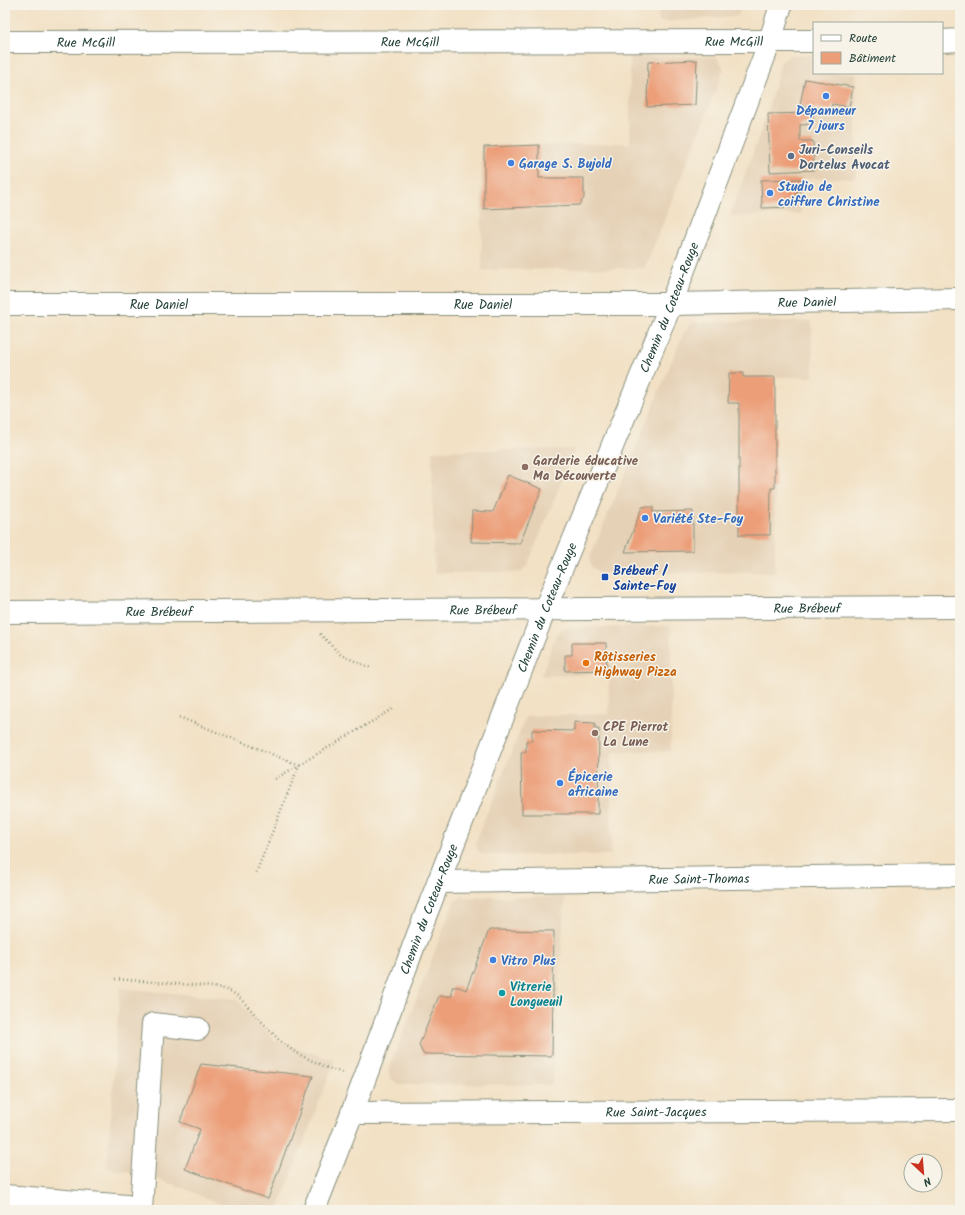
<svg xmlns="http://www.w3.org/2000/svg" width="965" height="1215" font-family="Kalam,sans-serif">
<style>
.built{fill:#e5d1b6}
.building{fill:#ec9e78}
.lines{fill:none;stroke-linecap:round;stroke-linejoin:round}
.minor-casing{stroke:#888f7c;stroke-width:24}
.path{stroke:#888f7c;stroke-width:2.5;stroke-dasharray:1 3;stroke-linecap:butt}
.minor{stroke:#fff;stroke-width:22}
.shop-dot{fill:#3f7fe0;stroke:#f7f3e8;stroke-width:1.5}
.service-dot{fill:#5c6f8a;stroke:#f7f3e8;stroke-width:1.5}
.education-dot{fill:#8d6e63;stroke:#f7f3e8;stroke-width:1.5}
.transit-dot{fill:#1a4fb4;stroke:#f7f3e8;stroke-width:1.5}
.food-dot{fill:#e8710a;stroke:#f7f3e8;stroke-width:1.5}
.culture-dot{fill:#0f9aa8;stroke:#f7f3e8;stroke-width:1.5}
.labels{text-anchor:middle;stroke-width:3;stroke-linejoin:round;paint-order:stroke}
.street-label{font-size:13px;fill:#1f3d34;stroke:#f7f3e8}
.shop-label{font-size:13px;font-weight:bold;fill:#366cbe;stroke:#f7f3e8;text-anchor:start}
.service-label{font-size:13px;font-weight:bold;fill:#4e5e75;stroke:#f7f3e8;text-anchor:start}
.education-label{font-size:13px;font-weight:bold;fill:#785e54;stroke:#f7f3e8;text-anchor:start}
.transit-label{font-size:13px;font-weight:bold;fill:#164399;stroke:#f7f3e8;text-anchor:start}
.food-label{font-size:13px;font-weight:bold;fill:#c56008;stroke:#f7f3e8;text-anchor:start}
.culture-label{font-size:13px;font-weight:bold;fill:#0d838f;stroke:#f7f3e8;text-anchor:start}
</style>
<rect width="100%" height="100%" fill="#f7f3e8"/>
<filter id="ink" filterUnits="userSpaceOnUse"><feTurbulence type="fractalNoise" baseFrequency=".025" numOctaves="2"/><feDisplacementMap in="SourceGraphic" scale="8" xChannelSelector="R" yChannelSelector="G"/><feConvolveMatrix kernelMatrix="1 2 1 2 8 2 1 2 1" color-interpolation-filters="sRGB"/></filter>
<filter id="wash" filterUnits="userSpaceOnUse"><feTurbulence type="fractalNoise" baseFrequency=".012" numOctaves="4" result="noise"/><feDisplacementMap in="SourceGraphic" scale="16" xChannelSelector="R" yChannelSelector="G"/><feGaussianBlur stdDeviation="0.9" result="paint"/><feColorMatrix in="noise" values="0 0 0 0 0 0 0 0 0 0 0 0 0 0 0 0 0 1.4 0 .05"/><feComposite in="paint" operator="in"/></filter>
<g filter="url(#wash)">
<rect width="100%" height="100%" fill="#f2e1c5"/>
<g class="built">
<path d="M658 5H741L738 16 659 22Z"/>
<path d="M791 55H814V73H856V178L801 179V214L730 216 766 116 781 62Z"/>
<path d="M630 56 717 57 724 69 645 268 482 270 481 146 630 143Z"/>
<path d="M812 321 813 377H775V572L600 573 592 567 589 560 683 334 691 324 704 322Z"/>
<path d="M575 449 527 566 520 572 434 573 432 451Z"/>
<path d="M671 626V751L612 752 611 855H486L479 852 475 843 526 716 609 714V674L541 676 556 635 563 628Z"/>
<path d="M462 897H565L552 1085 399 1084 392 1080 388 1072 454 902Z"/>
<path d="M120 988 236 999 276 1041 335 1060 278 1210H233L185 1189 152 1177 107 1168Z"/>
</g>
<g id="blocks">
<g class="building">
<path d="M697 60 695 105 647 107 648 62Z"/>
<path d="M805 79 853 87 849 107 832 104 831 110 800 105Z"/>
<path d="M813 113V124L800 125V141H813L814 170 770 172 768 114Z"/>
<path d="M539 145V178H584V198L579 205 484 209V147Z"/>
<path d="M801 179V191L796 192V207L762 208 761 180Z"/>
<path d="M729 373H743V377H775V488H771L770 535H739V403H728Z"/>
<path d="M508 475 542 489 520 543 471 542 472 511 493 512Z"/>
<path d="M642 507H653V512L693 511V551L625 552Z"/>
<path d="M572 643H606L607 670 565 671V655H572Z"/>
<path d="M574 722 595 723V728H599L598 814H522L521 752H526V741H532V730L574 731Z"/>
<path d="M489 930 554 931 552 1056 423 1054 419 1045 439 996H452V987H459L466 990Z"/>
<path d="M201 1064 313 1076 268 1199 185 1169 200 1129 180 1122Z"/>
</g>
</g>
</g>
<g filter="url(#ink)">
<use href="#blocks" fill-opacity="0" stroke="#888f7c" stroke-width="1"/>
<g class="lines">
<g class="minor-casing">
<g id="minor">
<path d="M942 41 960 40"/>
<path id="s1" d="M5 42 814 41"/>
<path id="s2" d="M5 304H671L960 299"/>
<path id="s3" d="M5 612 960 607"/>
<path id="s4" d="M438 882 960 875"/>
<path id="s5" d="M352 1113 960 1110"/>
<path d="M5 1196 127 1206 138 1210"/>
<path d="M141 1210 153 1024 198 1029"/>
<path id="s6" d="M314 1210 352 1113 417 937 545 609 671 304 770 41 781 5"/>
</g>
</g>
<g class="path">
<path d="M320 634 341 655 371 668"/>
<path d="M179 717 299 765 256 873"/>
<path d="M275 779 393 709"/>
<path d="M115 979 205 986 225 989 237 995 278 1039 296 1053 325 1067 343 1073"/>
</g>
<use href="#minor" class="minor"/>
</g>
</g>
<g class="shop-dot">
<circle cx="826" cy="96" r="4"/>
<circle cx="511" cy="163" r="4"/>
<circle cx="770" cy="193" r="4"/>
<circle cx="645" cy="518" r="4"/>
<circle cx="560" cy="783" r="4"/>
<circle cx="493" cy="960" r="4"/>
</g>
<circle class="service-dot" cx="791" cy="156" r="4"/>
<g class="education-dot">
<circle cx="525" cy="467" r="4"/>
<circle cx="595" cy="733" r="4"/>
</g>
<rect class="transit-dot" x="601" y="573" width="8" height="8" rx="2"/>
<circle class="food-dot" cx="586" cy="663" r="4"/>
<circle class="culture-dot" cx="502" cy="993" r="4"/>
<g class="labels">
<g class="street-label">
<text dy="5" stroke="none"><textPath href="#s1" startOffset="729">Rue McGill</textPath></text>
<text dy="5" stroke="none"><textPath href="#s1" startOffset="81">Rue McGill</textPath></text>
<text dy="5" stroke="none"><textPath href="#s1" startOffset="405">Rue McGill</textPath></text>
<text dy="5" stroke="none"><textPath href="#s2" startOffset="802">Rue Daniel</textPath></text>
<text dy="5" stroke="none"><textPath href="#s2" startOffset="154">Rue Daniel</textPath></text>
<text dy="5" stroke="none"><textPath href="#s2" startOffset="478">Rue Daniel</textPath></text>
<text dy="5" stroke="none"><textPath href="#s6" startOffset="970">Chemin du Coteau-Rouge</textPath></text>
<text dy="5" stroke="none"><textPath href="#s6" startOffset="646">Chemin du Coteau-Rouge</textPath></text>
<text dy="5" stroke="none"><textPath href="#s3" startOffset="802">Rue Brébeuf</textPath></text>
<text dy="5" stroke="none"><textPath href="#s3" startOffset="478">Rue Brébeuf</textPath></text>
<text dy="5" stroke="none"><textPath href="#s3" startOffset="154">Rue Brébeuf</textPath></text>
<text dy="5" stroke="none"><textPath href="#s4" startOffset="261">Rue Saint-Thomas</textPath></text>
<text dy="5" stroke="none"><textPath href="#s6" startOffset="322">Chemin du Coteau-Rouge</textPath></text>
<text dy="5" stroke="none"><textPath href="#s5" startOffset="304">Rue Saint-Jacques</textPath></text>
</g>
<g class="shop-label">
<text x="826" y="115" text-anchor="middle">Dépanneur<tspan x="826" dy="15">7 jours</tspan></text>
<text x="519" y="168">Garage S. Bujold</text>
<text x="778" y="191">Studio de<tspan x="778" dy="15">coiffure Christine</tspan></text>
<text x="653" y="523">Variété Ste-Foy</text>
<text x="568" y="781">Épicerie<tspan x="568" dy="15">africaine</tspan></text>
<text x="501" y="965">Vitro Plus</text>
</g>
<g class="service-label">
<text x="799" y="154">Juri-Conseils<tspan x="799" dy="15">Dortelus Avocat</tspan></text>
</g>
<g class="education-label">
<text x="533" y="465">Garderie éducative<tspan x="533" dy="15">Ma Découverte</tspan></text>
<text x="603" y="731">CPE Pierrot<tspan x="603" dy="15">La Lune</tspan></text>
</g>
<g class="transit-label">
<text x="613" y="575">Brébeuf /<tspan x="613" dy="15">Sainte-Foy</tspan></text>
</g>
<g class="food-label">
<text x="594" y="661">Rôtisseries<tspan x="594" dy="15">Highway Pizza</tspan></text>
</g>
<g class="culture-label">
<text x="510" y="991">Vitrerie<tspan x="510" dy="15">Longueuil</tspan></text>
</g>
</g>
<rect width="965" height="1215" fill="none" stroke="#f7f3e8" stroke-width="20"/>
<rect x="813" y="22" width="130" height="52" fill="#f7f3e8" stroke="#a1aaa0"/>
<rect x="821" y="35" width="20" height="6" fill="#ffffff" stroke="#a1aaa0"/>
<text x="849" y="42" font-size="12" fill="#1f3d34">Route</text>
<rect x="821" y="52" width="20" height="12" fill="#ec9e78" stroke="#a1aaa0"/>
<text x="849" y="62" font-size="12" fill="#1f3d34">Bâtiment</text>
<g transform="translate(923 1173) rotate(154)"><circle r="19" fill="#f7f3e8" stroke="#a1aaa0"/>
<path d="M0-3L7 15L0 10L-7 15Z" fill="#c8321e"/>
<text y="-6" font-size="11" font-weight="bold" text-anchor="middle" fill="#1f3d34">N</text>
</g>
</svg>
